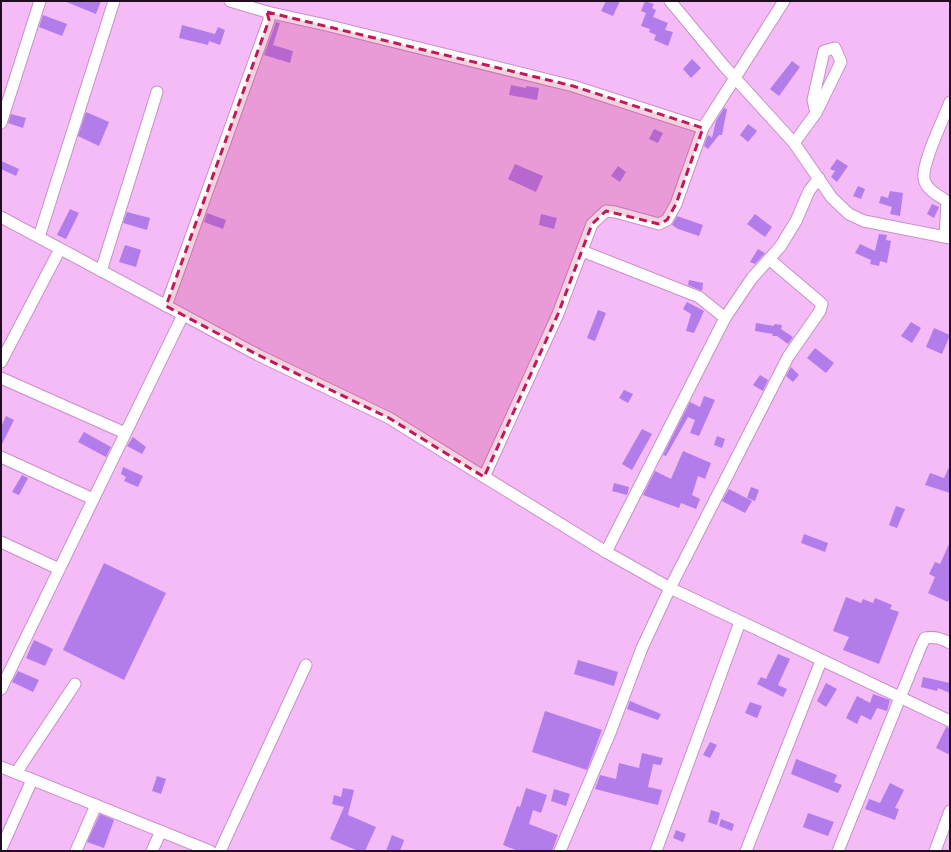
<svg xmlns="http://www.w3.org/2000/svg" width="951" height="852" font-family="Quicksand,sans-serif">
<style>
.building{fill:#b37ceb}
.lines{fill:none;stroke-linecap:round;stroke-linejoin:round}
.minor-casing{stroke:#c790c9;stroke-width:13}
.minor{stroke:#fff;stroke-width:11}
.marked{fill:#c2185b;fill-opacity:0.2;stroke:#c2185b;stroke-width:3;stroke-dasharray:8 5;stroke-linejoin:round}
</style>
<rect width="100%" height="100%" fill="#f4bbf6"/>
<g class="building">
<path d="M64 1H101L96 14Z"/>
<path d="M606 1H620L613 16 601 11Z"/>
<path d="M645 1 654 4 652 8 656 10 653 17 668 23 665 30 673 32 668 46 654 40 656 35 649 32 650 29 641 26 646 13 641 11Z"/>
<path d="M43 15 67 24 62 36 39 27Z"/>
<path d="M276 22 280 23 273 45 293 51 290 63 264 55Z"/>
<path d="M182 25 215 34 218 27 225 30 220 45 209 41 208 45 179 38Z"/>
<path d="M692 59 701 68 691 78 683 69Z"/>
<path d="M792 61 800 67 779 96 770 89Z"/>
<path d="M511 85 526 88V86L539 88 537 100 509 95Z"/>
<path d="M724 108 727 109 722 135H719L708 149 704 146 707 137 709 135 712 138 716 121Z"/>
<path d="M86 112 109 122 99 146 78 136Z"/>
<path d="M11 114 26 118 23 128 8 123Z"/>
<path d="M748 124 757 131 748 142 740 135Z"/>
<path d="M654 129 663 133 658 143 649 139Z"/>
<path d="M837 159 848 166 837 182 831 177 835 171 830 169Z"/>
<path d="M1 161 19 169 16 176 1 169Z"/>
<path d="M515 164 543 176 536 192 508 179Z"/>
<path d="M618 166 626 172 620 182 611 176Z"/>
<path d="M858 186 865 189 861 199 853 196Z"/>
<path d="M890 191 903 193 900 216 890 214 892 207 879 203 881 196 888 198Z"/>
<path d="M932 204 939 207 934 218 927 214Z"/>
<path d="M70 209 79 213 66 239 57 235Z"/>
<path d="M127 212 150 218 147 230 123 223Z"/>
<path d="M207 213 226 220 223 229 204 222Z"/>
<path d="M541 214 557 218 554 229 539 225Z"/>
<path d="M755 214 772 227 765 237 747 224Z"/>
<path d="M677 216 703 225 699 236 678 229 672 225Z"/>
<path d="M879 234 887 235 886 240 891 241 887 263 880 261 879 266 870 264 871 260 855 253 860 244 875 251Z"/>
<path d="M125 245 141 250 136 267 119 262Z"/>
<path d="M758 249 765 253 755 264 750 262Z"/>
<path d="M689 280 703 283 702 291 688 285Z"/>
<path d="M687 302 704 311 694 333 686 331 691 314 683 309Z"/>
<path d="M598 310 606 313 595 341 587 338Z"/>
<path d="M911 322 921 328 912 343 901 336Z"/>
<path d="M756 323 774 326V324L782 325 781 329 793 337 788 344 777 336H772L773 334 755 331Z"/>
<path d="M934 328 950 335 942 354 926 347Z"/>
<path d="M815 348 834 363 826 373 807 358Z"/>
<path d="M791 367 799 375 793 382 786 376Z"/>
<path d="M760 375 768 380 763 391 753 385Z"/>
<path d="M624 390 633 394 628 403 619 398Z"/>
<path d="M704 396 715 400 699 436 690 433 695 420 688 417 666 456 663 455 690 402 700 407Z"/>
<path d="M6 416 14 420 1 446V427Z"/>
<path d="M642 429 652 434 632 470 622 464Z"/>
<path d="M84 432 111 447 106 457 78 442Z"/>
<path d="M717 436 725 439 722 448 714 445Z"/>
<path d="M133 437 146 447 142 454 127 446Z"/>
<path d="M683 451 711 463 705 479 698 476 692 495 700 499 696 509 681 503 679 508 643 495 655 471 671 479Z"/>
<path d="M950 465V493L925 485 930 473 944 478Z"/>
<path d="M123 467 143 476 138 487 124 481 126 477 121 474Z"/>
<path d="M22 475 28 478 19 495 12 492Z"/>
<path d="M614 483 629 487 627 495 612 491Z"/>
<path d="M751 487 759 490 755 501 747 498Z"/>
<path d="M729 489 752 501 745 513 722 501Z"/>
<path d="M896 506 905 509 897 528 889 525Z"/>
<path d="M804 534 828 543 825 552 801 543Z"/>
<path d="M950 542V597L948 602 928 593 935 577 929 574 935 562 940 564Z"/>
<path d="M104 563 166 593 124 680 63 650Z"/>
<path d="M846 597 861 603 863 599 873 603 875 598 892 605 890 609 899 612 879 664 843 650 849 637 833 631Z"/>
<path d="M34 640 53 649 45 666 26 658Z"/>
<path d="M778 654 790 659 778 685 787 689 783 697 757 684 761 677 766 679Z"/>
<path d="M578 660 618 672 614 686 574 674Z"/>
<path d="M18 671 39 680 33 692 12 682Z"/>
<path d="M923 677 950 683V693L938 688 937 691 921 687Z"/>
<path d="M826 683 837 689 826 707 817 701Z"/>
<path d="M873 694 890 700 887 711 877 708 871 720 861 715 857 724 846 718 857 696 870 703Z"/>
<path d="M630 701 661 714 658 720 627 709Z"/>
<path d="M750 702 762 706 757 718 745 713Z"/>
<path d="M545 711 602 730 587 770 532 752Z"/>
<path d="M946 727 950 728V755L936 748Z"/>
<path d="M710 742 717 745 710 758 703 755Z"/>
<path d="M642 753 663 758 661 765 653 764 648 787 662 790 658 805 595 789 600 775 616 779 619 763 639 768Z"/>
<path d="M796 759 837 775 834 782 842 785 838 793 791 774Z"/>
<path d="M157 776 166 779 161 794 152 791Z"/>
<path d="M890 783 904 790 895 808 899 809 895 820 865 809 869 799 880 803Z"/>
<path d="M343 788 354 790 348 815 376 827 365 851H358L330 839 344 807 332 804 334 795 341 797Z"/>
<path d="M526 788 547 795 541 813 533 810 529 824 558 835 552 851H518L503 845 517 806 520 807Z"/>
<path d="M554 789 570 794 566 806 551 801Z"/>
<path d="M711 810 720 813 717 825 708 822Z"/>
<path d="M808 813 834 822 828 836 803 827Z"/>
<path d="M100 814 114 820 104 848 87 842Z"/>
<path d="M721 819 734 824 732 831 719 826Z"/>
<path d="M676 830 686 834 683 842 673 838Z"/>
<path d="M392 835 404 840 400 851H386Z"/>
</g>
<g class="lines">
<g class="minor-casing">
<g id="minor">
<path d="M670 1 724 66 794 143 832 198 849 214 864 221 950 238"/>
<path d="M267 12 326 25 573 86 703 128"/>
<path d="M1 123 40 1"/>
<path d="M794 143 816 113 841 62 835 48 824 51 813 100 816 113"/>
<path d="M1 217 258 355 389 418 606 552 670 588 950 721"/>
<path d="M945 236 947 201C939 196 925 189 924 178 922 162 944 118 950 102"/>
<path d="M39 237 114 1"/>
<path d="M582 251 699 297 725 318"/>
<path d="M101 271 157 92"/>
<path d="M166 306 269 20V15L267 12 230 1"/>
<path d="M1 362 60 249"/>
<path d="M1 378 125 433"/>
<path d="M1 457 93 499"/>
<path d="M484 477 558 314 592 224 606 211 615 212 659 224 667 220 676 204 703 128 784 1"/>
<path d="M1 542 59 569"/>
<path d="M606 552 725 318 752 278 780 247 796 221 809 191 819 178"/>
<path d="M1 689 183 315"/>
<path d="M1 767 210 851"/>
<path d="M16 773 75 684"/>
<path d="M1 849 32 780"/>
<path d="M76 851 96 805"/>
<path d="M152 851 161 831"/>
<path d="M220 851 306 665"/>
<path d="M560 851 610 733 642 648 670 588 788 357 820 311 822 304 769 259"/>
<path d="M656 851 740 622"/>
<path d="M746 851 821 661"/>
<path d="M838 851 921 646 925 638C935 636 942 639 950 643"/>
<path d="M935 851 950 811"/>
</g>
</g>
<use href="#minor" class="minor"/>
</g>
<path class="marked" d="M267 12 573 86 703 128 676 204 667 220 659 224 606 211 592 224 558 314 484 477 389 418 258 355 166 306 269 20Z"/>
<rect width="951" height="852" fill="none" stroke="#210d22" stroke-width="4"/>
</svg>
